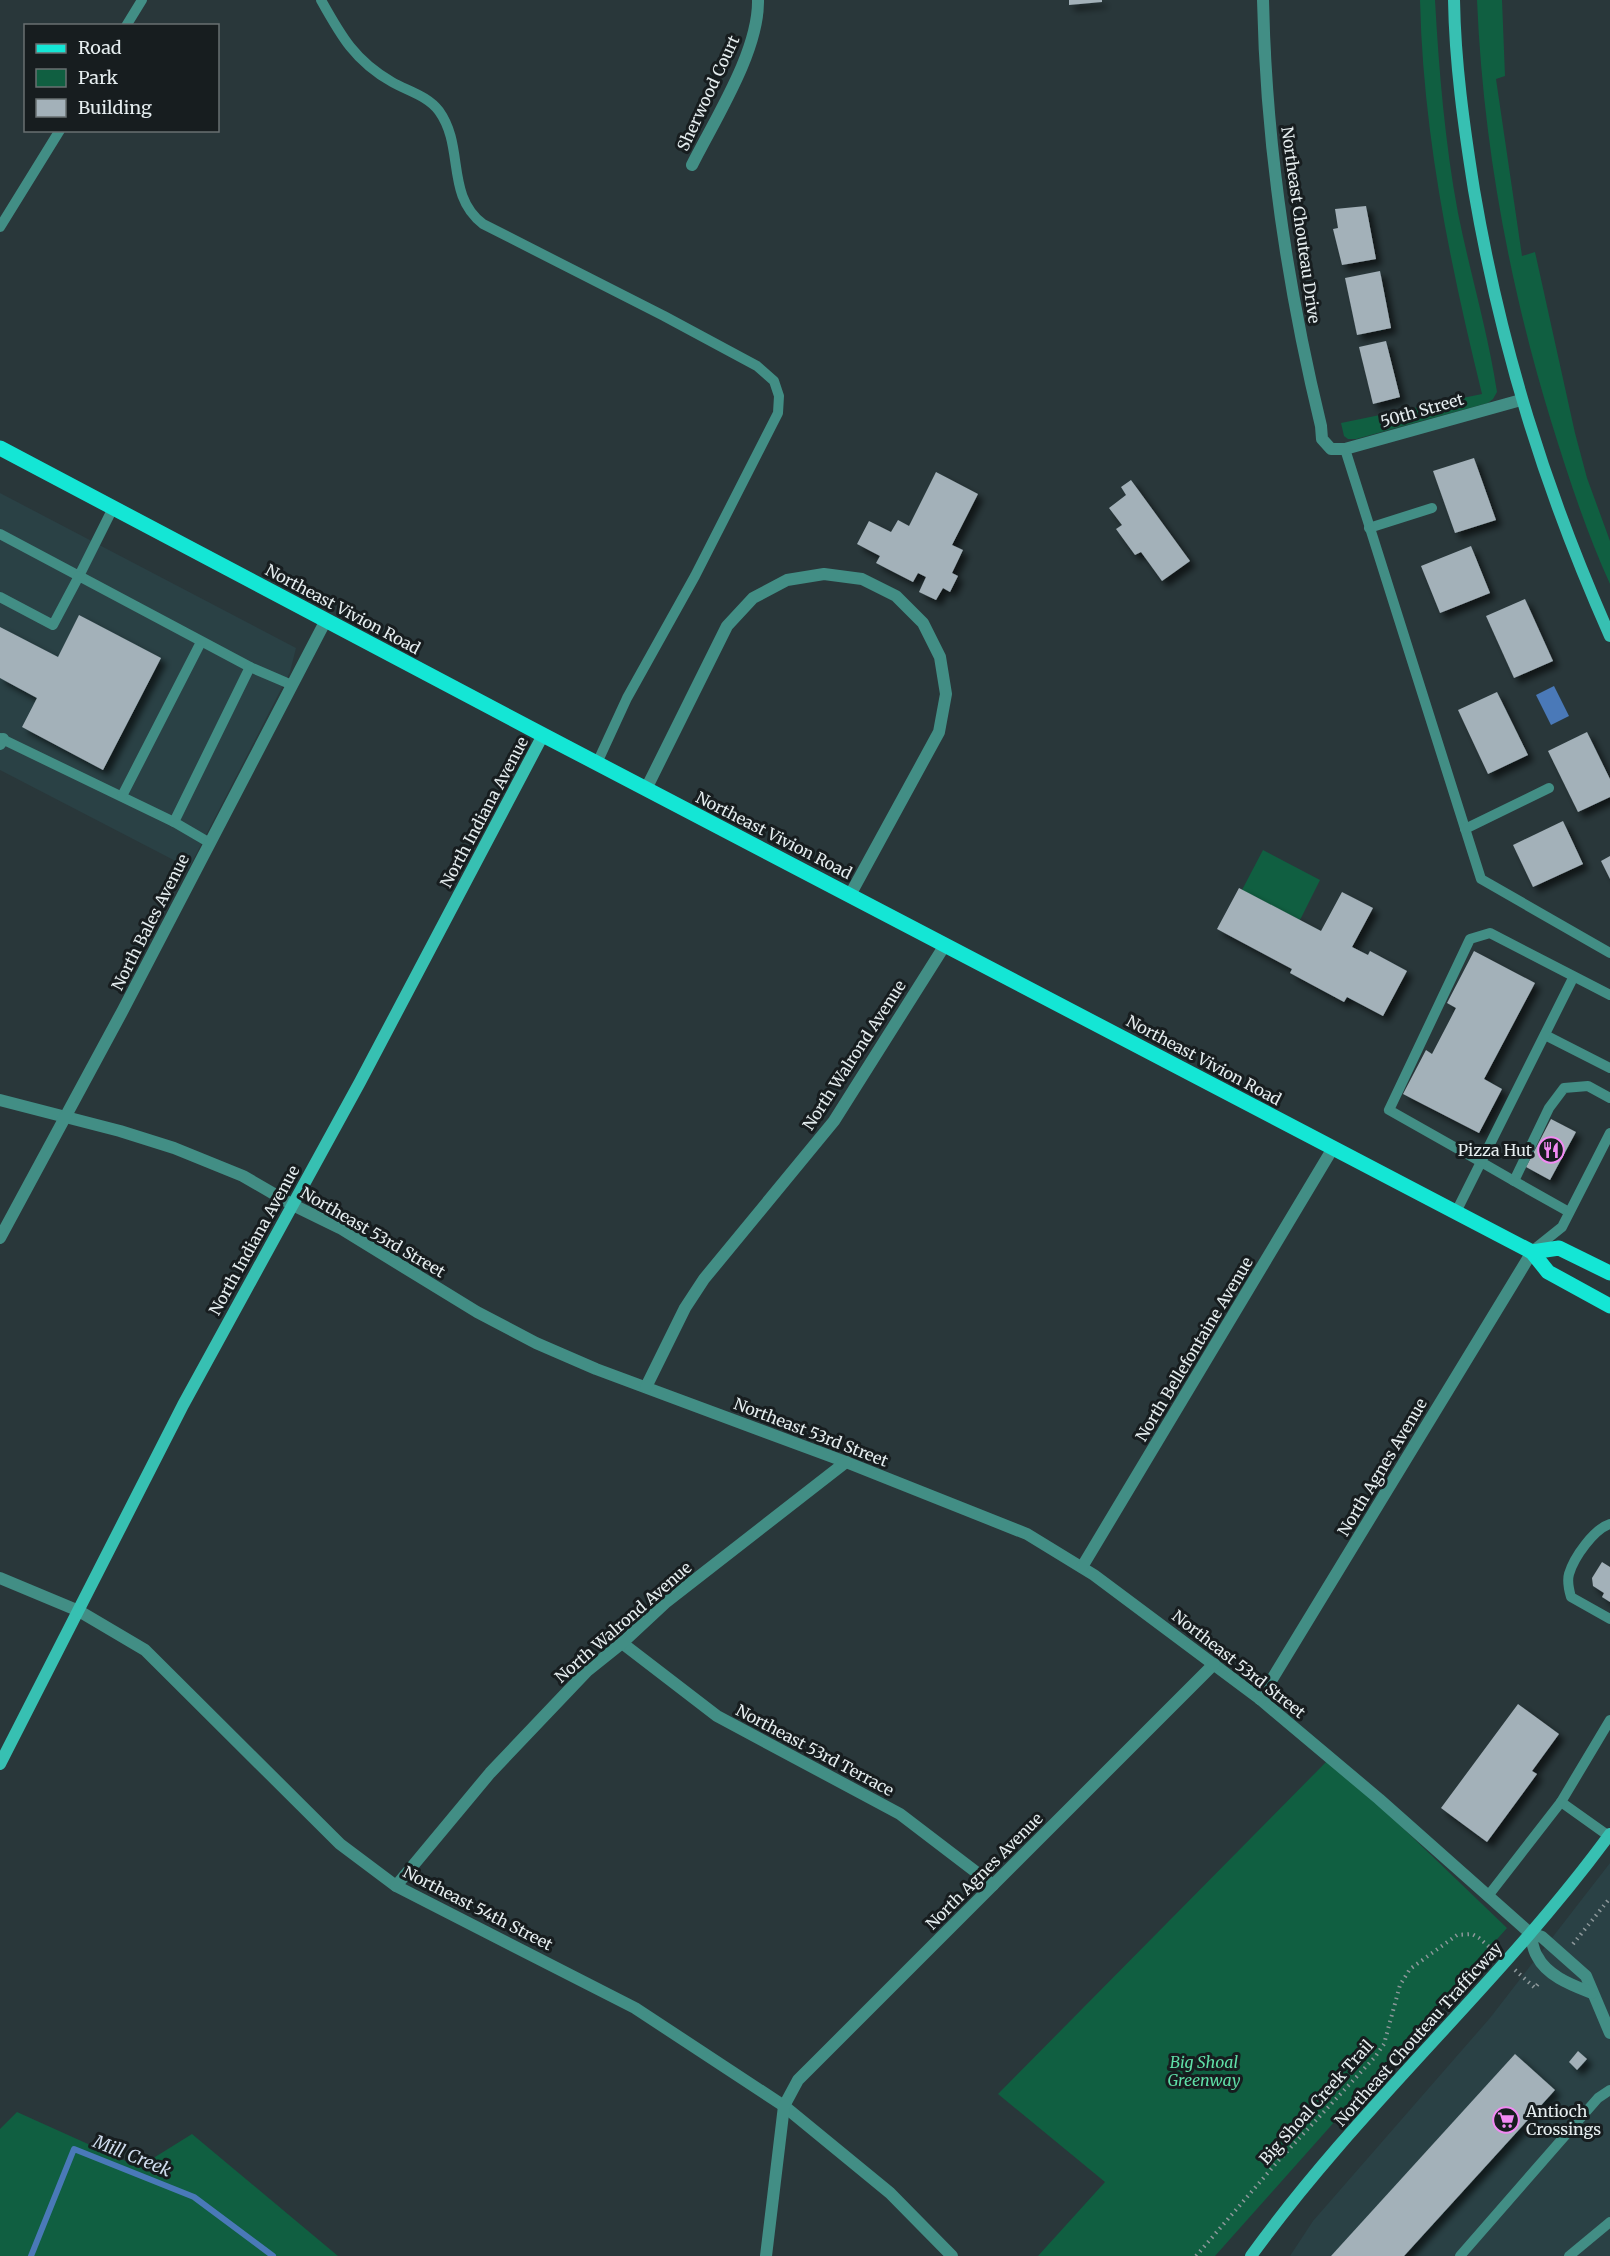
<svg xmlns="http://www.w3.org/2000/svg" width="1610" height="2256" font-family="Merriweather,serif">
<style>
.built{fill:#2a4145}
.green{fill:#105f41}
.water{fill:#4a79b8}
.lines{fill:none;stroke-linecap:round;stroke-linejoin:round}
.stream{stroke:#4a79b8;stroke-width:6}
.building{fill:#a3b1b9;filter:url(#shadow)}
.path{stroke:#8d989b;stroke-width:4;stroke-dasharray:1.5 4.5;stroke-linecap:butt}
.lane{stroke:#428e85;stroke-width:10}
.street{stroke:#428e85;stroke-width:12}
.secondary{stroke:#37c0b2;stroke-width:12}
.primary{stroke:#14e6d5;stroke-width:15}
.labels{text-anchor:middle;stroke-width:6;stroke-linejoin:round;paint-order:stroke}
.street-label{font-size:16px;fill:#e5edef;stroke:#171d1f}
.poi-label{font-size:16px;fill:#e5edef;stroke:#171d1f;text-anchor:end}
.park-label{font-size:16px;font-style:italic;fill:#5fdfa7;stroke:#171d1f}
.water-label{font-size:18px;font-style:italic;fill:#cfdced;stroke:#171d1f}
</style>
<defs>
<filter id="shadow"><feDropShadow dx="5.5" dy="5.5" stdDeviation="3" flood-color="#0009"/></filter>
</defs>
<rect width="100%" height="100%" fill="#29373a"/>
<g class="built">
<path d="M0 493 296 648 290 672 189 868 0 770Z"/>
<path d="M1610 1863V2256H1290L1313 2221 1490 2018Z"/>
</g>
<g class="green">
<path d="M1420 0H1435C1439 71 1445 143 1458 213 1470 273 1488 332 1497 392L1493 399 1488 403 1356 439H1348L1344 436 1341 423 1482 394C1450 264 1423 134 1420 0Z"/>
<path d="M1477 0H1502L1505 76 1496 79 1522 256 1535 252 1575 433 1587 478 1610 541V584C1586 531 1568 476 1551 421 1509 284 1483 143 1477 0Z"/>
<path d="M1263 850 1320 880 1300 920 1242 890Z"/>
<path d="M1330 1758 1507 1928 1215 2256H1038L1105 2182 998 2094Z"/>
<path d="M17 2112 139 2167 192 2134 338 2256H0V2129Z"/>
</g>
<path class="water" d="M1554 686 1569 716 1551 725 1536 695Z"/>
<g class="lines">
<path class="stream" d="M31 2256 74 2149 194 2197 273 2256"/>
</g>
<g class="building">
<path d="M1069 0H1102V2L1069 5Z"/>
<path d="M1366 206 1376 259 1342 265 1333 229 1338 228 1335 209Z"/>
<path d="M1380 271 1391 328 1357 335 1345 278Z"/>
<path d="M1386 341 1400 397 1373 404 1359 347Z"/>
<path d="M1474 458 1496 520 1455 533 1433 471Z"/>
<path d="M936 472 978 494 952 545 963 550 952 573 958 576 950 592 943 588 936 600 919 592 926 577 918 573 913 582 876 563 880 556 857 544 869 521 891 532 898 520 909 526Z"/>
<path d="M1131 480 1190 561 1162 581 1141 552 1135 555 1116 529 1122 525 1109 508 1126 495 1121 487Z"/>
<path d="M1471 546 1490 593 1440 613 1421 566Z"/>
<path d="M1525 599 1553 661 1514 678 1486 616Z"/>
<path d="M79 615 161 658 103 770 22 727 37 698 0 678V627L58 657Z"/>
<path d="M1497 692 1528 755 1488 774 1458 710Z"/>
<path d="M1587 732 1610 779V797L1578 812 1548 751Z"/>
<path d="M1563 821 1583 864 1533 887 1513 845Z"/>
<path d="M1610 856V879L1601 861Z"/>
<path d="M1239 888 1321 931 1342 892 1373 908 1352 947 1368 955 1370 951 1407 971 1383 1016 1347 997 1344 1002 1290 973 1292 969 1217 929Z"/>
<path d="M1474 951 1535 983 1484 1079 1502 1089 1479 1133 1403 1094 1426 1050 1432 1054 1456 1008 1447 1003Z"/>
<path d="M1551 1119 1576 1132 1550 1180 1526 1167Z"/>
<path d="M1602 1562 1610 1567V1602L1602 1597 1604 1593 1593 1586 1592 1578Z"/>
<path d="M1518 1704 1559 1734 1532 1771 1537 1774 1487 1842 1441 1808Z"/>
<path d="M1578 2051 1587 2059 1577 2070 1569 2062Z"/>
<path d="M1515 2054 1555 2090 1404 2256H1331Z"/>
</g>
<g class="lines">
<g class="path">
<path d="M1573 1944 1610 1898"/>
<path d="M1515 1970 1535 1988 1540 1981"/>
<path d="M1196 2256 1279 2160 1375 2057 1384 2044 1400 1985 1410 1969 1457 1935 1472 1934 1479 1938 1494 1951"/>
</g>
<g class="lane">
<path d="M321 0C341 36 355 61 392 82 408 91 428 96 439 111 465 147 445 195 483 224L664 316 757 366 774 381 779 396 778 413 695 576 627 698 597 763"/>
<path d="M126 26 142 0"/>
<path d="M0 227 60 130"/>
<path d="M1345 449 1481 879 1610 953"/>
<path d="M1369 528 1432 508"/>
<path d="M0 534 79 576 113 508"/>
<path d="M0 597 53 625 79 576 250 667"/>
<path d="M0 738 174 822"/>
<path d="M122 796 201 642"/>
<path d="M1465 829 1549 788"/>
<path d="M210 843 174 822 250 667 292 685"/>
<path d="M1545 1035 1610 1068"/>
<path d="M1514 1181 1481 1162 1573 978"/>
<path d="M1456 1212 1481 1162 1389 1110 1470 939 1490 933 1610 995"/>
<path d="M1569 1212 1514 1181 1549 1108 1564 1088 1588 1086 1610 1098"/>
<path d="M1532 1251 1562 1227 1610 1133"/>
<path d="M1610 1524C1594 1529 1574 1557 1569 1574 1567 1581 1569 1590 1571 1597L1610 1619"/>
<path d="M1561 1802 1610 1837"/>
<path d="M1488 1896 1561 1802 1610 1720"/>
<path d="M1460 2256 1598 2098 1610 2090"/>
<path d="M1569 2256 1610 2222"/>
</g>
<g class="street">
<path d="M1263 0C1266 144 1287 286 1321 426L1322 439 1331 449H1345L1521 400"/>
<path d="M692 165C715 119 759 51 758 0"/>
<path d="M0 744 3 739"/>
<path d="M646 789 727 626 753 598 787 580 824 574 862 579 896 596 923 623 940 657 946 694 939 732 850 895"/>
<path d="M0 1100 120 1131 174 1148 243 1176 293 1205 340 1228 477 1312 536 1343 596 1369 846 1462 1027 1534 1094 1575 1260 1699 1379 1799 1530 1933 1542 1937 1586 1976 1610 2033"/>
<path d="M0 1238 123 1010 326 620"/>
<path d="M646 1387 685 1308 704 1279 834 1121 945 945"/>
<path d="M1082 1567 1333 1148"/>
<path d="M0 1578 79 1611 145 1650 340 1844 396 1886 635 2008 784 2106 890 2193 952 2256"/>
<path d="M622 1643 717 1716 900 1814 993 1885"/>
<path d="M1260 1699 1532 1252"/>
<path d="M396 1886 490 1773 587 1671 622 1643 665 1603 846 1462"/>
<path d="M1530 1933C1532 1940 1533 1950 1537 1956 1547 1976 1572 1985 1592 1993"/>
<path d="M766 2256 784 2106 798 2080 1214 1664"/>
</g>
<g class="secondary">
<path d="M1454 0C1455 63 1464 127 1474 190 1501 348 1545 490 1610 636"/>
<path d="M0 1764 183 1405 360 1082 543 735"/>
<path d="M1251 2256C1359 2106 1501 1983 1610 1834"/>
</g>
<g class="primary">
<path d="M0 448 543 735 1532 1252 1548 1272 1610 1306"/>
<path d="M1532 1252 1559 1248 1610 1273"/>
</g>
</g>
<defs>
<g id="restaurant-ring" transform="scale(1.35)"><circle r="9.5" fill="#171d1f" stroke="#f28af3" stroke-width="1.5"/><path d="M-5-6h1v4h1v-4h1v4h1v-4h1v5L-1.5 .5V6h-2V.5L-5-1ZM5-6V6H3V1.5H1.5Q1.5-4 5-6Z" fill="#f28af3"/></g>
<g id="supermarket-ring" transform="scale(1.35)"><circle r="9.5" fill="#171d1f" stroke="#f28af3" stroke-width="1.5"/><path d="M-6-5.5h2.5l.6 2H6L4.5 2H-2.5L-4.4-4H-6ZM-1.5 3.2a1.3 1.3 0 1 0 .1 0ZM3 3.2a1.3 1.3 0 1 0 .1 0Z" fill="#f28af3"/></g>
</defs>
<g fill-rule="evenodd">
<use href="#restaurant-ring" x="1551" y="1150"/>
<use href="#supermarket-ring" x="1506" y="2120"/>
</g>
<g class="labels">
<g class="street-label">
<text transform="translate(708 93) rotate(-65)" y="6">Sherwood Court</text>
<text transform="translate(1301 225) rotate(82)" y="6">Northeast Chouteau Drive</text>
<text transform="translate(1422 410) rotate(-16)" y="6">50th Street</text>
<text transform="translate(343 609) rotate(28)" y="6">Northeast Vivion Road</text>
<text transform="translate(484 812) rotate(-62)" y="6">North Indiana Avenue</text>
<text transform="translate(774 835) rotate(27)" y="6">Northeast Vivion Road</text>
<text transform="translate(150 922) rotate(-63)" y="6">North Bales Avenue</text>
<text transform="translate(854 1055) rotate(-57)" y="6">North Walrond Avenue</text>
<text transform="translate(1204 1060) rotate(28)" y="6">Northeast Vivion Road</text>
<text transform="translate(373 1232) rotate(30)" y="6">Northeast 53rd Street</text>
<text transform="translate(254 1240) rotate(-61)" y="6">North Indiana Avenue</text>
<text transform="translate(1194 1349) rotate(-59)" y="6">North Bellefontaine Avenue</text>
<text transform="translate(811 1432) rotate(21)" y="6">Northeast 53rd Street</text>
<text transform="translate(1382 1467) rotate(-59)" y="6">North Agnes Avenue</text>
<text transform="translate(623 1622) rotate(-41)" y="6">North Walrond Avenue</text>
<text transform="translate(1239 1664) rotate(38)" y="6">Northeast 53rd Street</text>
<text transform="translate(815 1750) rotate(28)" y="6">Northeast 53rd Terrace</text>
<text transform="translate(984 1871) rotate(-45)" y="6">North Agnes Avenue</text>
<text transform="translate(478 1908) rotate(27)" y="6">Northeast 54th Street</text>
<text transform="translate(1418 2034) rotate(-48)" y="6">Northeast Chouteau Trafficway</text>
<text transform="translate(1316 2102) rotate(-48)" y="6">Big Shoal Creek Trail</text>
</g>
<g class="poi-label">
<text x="1532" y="1156">Pizza Hut</text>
<text x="1526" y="2117" text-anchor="start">Antioch<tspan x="1526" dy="18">Crossings</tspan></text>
</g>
<g class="park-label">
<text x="1204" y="2068">Big Shoal<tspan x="1204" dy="18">Greenway</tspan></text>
</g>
<g class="water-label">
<text transform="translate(132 2156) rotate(22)" y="6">Mill Creek</text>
</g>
</g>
<rect x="24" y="24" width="195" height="108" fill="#171d1f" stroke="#697072" stroke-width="1.5"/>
<rect x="36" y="44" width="30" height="9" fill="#14e6d5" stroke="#697072" stroke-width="1.5"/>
<text x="78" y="54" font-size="18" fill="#e5edef">Road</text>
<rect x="36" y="69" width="30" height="18" fill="#105f41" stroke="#697072" stroke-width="1.5"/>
<text x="78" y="84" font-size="18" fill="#e5edef">Park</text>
<rect x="36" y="99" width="30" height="18" fill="#a3b1b9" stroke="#697072" stroke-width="1.5"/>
<text x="78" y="114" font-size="18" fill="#e5edef">Building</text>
</svg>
